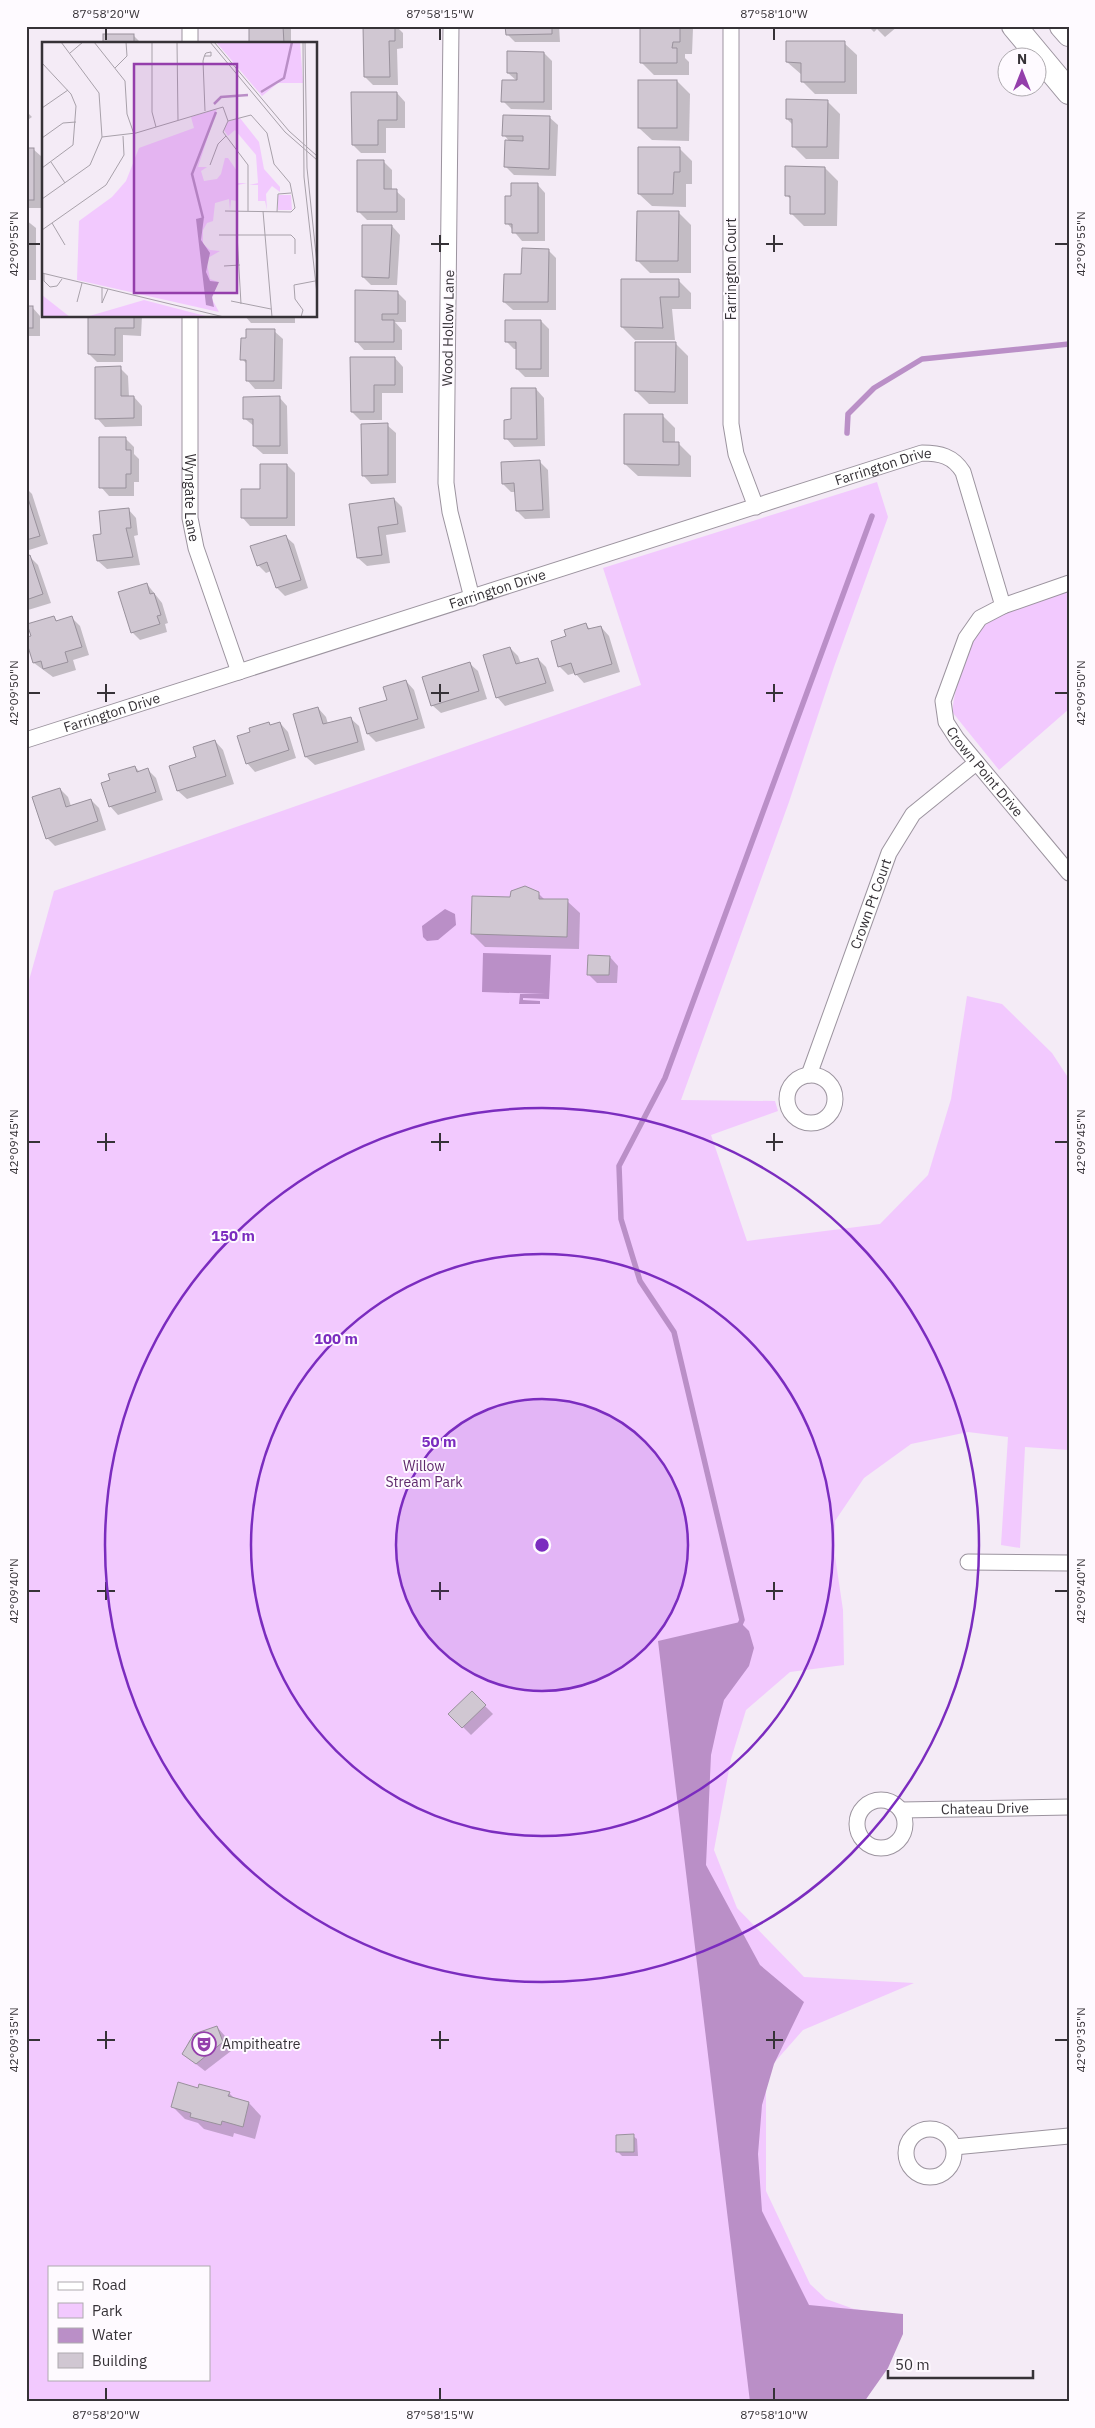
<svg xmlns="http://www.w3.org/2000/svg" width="1095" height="2428" font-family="'IBM Plex Sans',sans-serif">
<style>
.green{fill:#f2c9fe;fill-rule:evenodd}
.water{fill:#ba8fc7}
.shadow{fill:#0003}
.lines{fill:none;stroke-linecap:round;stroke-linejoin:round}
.stream{stroke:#ba8fc7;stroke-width:5.5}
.building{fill:#d0c7d2;stroke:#99919c}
.street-casing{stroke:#9c949f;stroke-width:17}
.primary-casing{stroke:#9c949f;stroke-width:26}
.street{stroke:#fff;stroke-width:15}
.primary{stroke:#fff;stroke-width:24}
.ticks{fill:none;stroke:#363237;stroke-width:2}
.ring{fill:none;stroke:#7b2cbf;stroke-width:2.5}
.labels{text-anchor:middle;stroke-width:4;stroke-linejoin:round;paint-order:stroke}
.street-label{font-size:14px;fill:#363237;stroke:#fefaff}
.park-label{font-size:14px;fill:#5e286c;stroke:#fefaff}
.poi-label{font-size:14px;fill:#363237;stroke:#fefaff;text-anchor:start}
.inset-river{fill:none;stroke:#ba8fc7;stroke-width:2.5}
.inset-road{fill:none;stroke:#a8a1aa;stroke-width:1}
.view{fill:#943eab;fill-opacity:0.15;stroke:#943eab;stroke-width:2.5}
.inset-edge{fill:none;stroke:#363237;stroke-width:2.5}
.centre{fill:#7b2cbf;stroke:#fefaff;stroke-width:2.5}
.ring-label{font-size:15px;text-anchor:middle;font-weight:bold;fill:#7b2cbf;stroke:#fefaff;stroke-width:4;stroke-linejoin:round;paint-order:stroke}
.neatline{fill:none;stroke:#363237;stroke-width:2}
.ticks-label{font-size:12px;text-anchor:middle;fill:#363237}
</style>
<rect width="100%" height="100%" fill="#f4ebf6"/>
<g class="green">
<path d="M877 482 888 517 834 667 789 802 681 1100 775 1101 778 1111 711 1135 747 1241 880 1224 928 1175 951 1099 967 996 1002 1004 1052 1053 1069 1079V1450L1025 1447 1020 1548 1001 1545 1008 1437 968 1432 911 1444 864 1478 835 1521V1556L843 1610 844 1665 790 1672 746 1710 731 1759 714 1850 737 1908 804 1977 914 1983 803 2030 766 2072V2191L810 2284 826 2299 854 2309 896 2314 871 2391 865 2402H26V991L54 891 641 685 603 568ZM49 2267H209V2379H49Z"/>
<path d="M1069 591V709L999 770 953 713C951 698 968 647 977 634 983 626 990 621 998 615Z"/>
</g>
<g class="water">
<path d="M445 909 455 914 456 925 438 940 427 941 423 937 422 926Z"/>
<path d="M483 953 551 955 549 999 523 998V1000L540 1001V1004H519L520 994H545L482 992Z"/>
<path d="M740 1622 749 1631 754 1648 749 1666 724 1700 719 1719 711 1755 706 1865 760 1965 804 2002 774 2064 762 2105 758 2154 762 2211 809 2305 903 2314V2334L888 2368 864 2402H750L658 1641Z"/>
</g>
<g class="shadow">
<path d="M99 26H125V28H101Z"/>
<path d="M255 26H291V44H250Z"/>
<path d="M364 26H396L403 33V48L397 49 398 85H373L365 77Z"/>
<path d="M507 26H559L560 42H515L507 34Z"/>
<path d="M641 26H691L693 28 692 54H685V58L689 62V75H654L641 62Z"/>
<path d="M868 26H898L885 37 877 29 874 32Z"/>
<path d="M134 36 142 44H104Z"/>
<path d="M844 43 857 55V94H815L802 81V75L787 62Z"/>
<path d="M544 53 552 61V110L511 109 503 101 517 81 508 73Z"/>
<path d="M677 81 690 94 689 141 652 140 639 128Z"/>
<path d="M397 93 405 102V128H386V153H361L353 145Z"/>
<path d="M827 101 840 114 839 159H806L793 146V125L787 119Z"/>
<path d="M26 111 32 117 26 121Z"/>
<path d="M549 117 558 125 556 176 514 175 506 167 510 142 504 135Z"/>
<path d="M679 148 692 161V184H686V207L652 206 639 194Z"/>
<path d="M26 149H33L42 157V208H26Z"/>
<path d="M383 161 392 170V191H396L405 199V220H367L359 212Z"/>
<path d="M825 168 838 181 837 226H804L791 213 792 200 786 195Z"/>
<path d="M537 184 545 193V241H522L507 223 512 197Z"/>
<path d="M678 212 691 225V273H650L637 260Z"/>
<path d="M26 220 36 228V280H26Z"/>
<path d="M392 226 400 235 397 285H371L363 277Z"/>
<path d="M548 250 556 258V310H513L504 302 523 275Z"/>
<path d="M678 280 691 293V309H672L675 340H635L622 327Z"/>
<path d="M397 292 406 301V322H395L402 330V350H364L356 341Z"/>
<path d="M26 293 28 296V307H32L40 316V336H27V343Z"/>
<path d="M89 316H142L141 336 123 335V362H97L89 354Z"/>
<path d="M245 316H295V323H251Z"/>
<path d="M541 321 549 329V377H525L517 369V349H514L506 341Z"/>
<path d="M274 331 283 339 282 389H255L247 380V364L242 359Z"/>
<path d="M675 343 688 356V404H649L636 391Z"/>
<path d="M395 358 403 367V393H382V420H360L352 412Z"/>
<path d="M120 368 128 376 129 397H134L142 406V426L105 427 97 418Z"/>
<path d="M536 389 544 398 545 446 514 447 506 438 512 420Z"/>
<path d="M279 397 287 406 288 454H263L254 446V426L244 418Z"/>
<path d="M662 415 675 428V444H679L691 456V477L638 476 625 464Z"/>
<path d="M387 425 396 433V483L371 484 363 475Z"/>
<path d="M125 438 134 447V454L139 459V482H134V496H109L101 487Z"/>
<path d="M539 461 548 470 550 518 525 519 517 511 516 492H511L503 484Z"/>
<path d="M287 465 295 473V526H250L242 517Z"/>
<path d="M26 488 32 494 48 544 26 551Z"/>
<path d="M394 499 402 507 406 532 386 535 390 563 367 566 358 558Z"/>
<path d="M128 509 136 518 138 535 134 536 140 565 107 569 98 561 103 535Z"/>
<path d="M285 536 294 544 308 588 285 596 277 588 271 571 266 573 258 565Z"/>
<path d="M30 557 38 565 51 603 28 610 26 558Z"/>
<path d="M147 584 162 603 168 623 165 624 167 632 140 640 132 632Z"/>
<path d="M54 618 58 622 72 618 80 626 89 655 73 660 76 670 53 677 34 663 27 638 32 637Z"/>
<path d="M586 625 591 630 601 627 609 636 620 672 584 683 575 673 568 675 560 667 552 642 568 637Z"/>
<path d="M510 648 518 656 521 664 538 659 546 667 554 691 505 706 497 697Z"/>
<path d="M469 663 478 671 487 699 441 713 432 705Z"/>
<path d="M406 681 414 690 425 728 376 742 368 734 360 709 388 700Z"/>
<path d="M318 708 326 717 328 724 350 718 359 726 365 750 315 765 306 757 294 715Z"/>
<path d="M268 723 271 726 280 723 288 732 296 758 255 772 247 763 251 733Z"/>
<path d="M215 741 223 750 234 784 187 799 178 791 170 767 198 758Z"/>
<path d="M135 767 140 772 148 770 156 778 163 800 118 815 110 806Z"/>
<path d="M60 789 68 797 71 806 91 800 99 808 106 830 55 846 47 838Z"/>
<path d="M538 893 545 900 567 901 580 913 579 949 485 947 472 934 512 898Z"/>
<path d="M610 957 618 966 617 983H597L588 974Z"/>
<path d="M472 1693 493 1714 471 1735 450 1714Z"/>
<path d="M217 2027 225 2036 231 2051 205 2071 183 2054 189 2041 198 2033Z"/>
<path d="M200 2085 229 2093 236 2100 249 2103 261 2116 255 2139 234 2133 233 2137 204 2129 198 2123 185 2119 172 2106 199 2089Z"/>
<path d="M633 2136 637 2139 638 2156H622L618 2152Z"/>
</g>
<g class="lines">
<g class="stream">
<path d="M847 433 848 414 874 388 922 359 1069 344"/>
<path d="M738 1629 742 1620 674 1332 640 1281 621 1219 619 1166 665 1078 872 516"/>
</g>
</g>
<g class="building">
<path d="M249 26H283L284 44H249Z"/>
<path d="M363 26H395V41H389L390 77H364Z"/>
<path d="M505 26H552V34L506 35Z"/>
<path d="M640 26H680V42H673L672 48H677V63H640Z"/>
<rect x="103" y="34" width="31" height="10"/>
<path d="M786 41H845V82H801V63L786 62Z"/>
<path d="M507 51 544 52V102H501L502 80H517V73H507Z"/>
<rect x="638" y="80" width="39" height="48"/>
<path d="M351 92H397V120H378V145H352Z"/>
<path d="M786 99 828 100 827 147H792V119H786Z"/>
<path d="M503 115 550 116 549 169 504 167 505 140 523 141V136H502Z"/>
<path d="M638 147H680V172H674L673 194H638Z"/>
<rect x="26" y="148" width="8" height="52"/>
<path d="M357 160H384V189H397V212H357Z"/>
<path d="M785 166 825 167V214H790V196H785Z"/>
<path d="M511 183H538V233H512V224H505V196H511Z"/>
<path d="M637 211H679L678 261H636Z"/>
<rect x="26" y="218" width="2" height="54"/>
<path d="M362 225H392L389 278 362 277Z"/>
<path d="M522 248 549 249 548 302H503L504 274H521Z"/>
<path d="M621 279H679V297H660L663 328 621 327Z"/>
<path d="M355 290 398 291V314H382V320H394V342H355Z"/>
<rect x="26" y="306" width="7" height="22"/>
<path d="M88 316H134V328H115V355L88 354Z"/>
<path d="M505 320H541V369H516V342H505Z"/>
<path d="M246 329H275L274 381H246V360H240L241 338H246Z"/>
<path d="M635 342H676L675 392 635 391Z"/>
<path d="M350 357H395V385H374V412H351Z"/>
<path d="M121 366V396H134V418L95 419V367Z"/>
<path d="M511 388H536L537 439H504V420L511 419Z"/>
<path d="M280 396V446H253V419H243V397Z"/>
<path d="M624 414H663V442H679V465L624 464Z"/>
<path d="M388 423V475L362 476 361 424Z"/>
<path d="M99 437H126V450H131V474H126V488H99Z"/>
<path d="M540 460 543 510 516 511 514 483 502 484 501 462Z"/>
<path d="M260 464H287V518H241V489H260Z"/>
<path d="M26 492 40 536 26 540Z"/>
<path d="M394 498 398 524 378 527 382 555 357 558 349 504Z"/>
<path d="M129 508 131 528H126L133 557 97 561 93 535 101 534 99 511Z"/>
<path d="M286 535 301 580 276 588 267 562 257 566 250 546Z"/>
<path d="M30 555 43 594 26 600V557Z"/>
<path d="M147 583 150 594 154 593 161 615 157 616 160 624 131 633 118 592Z"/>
<path d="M54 616 56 621 72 616 82 647 65 652 68 662 43 669 41 661 33 663 26 640V637L31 636 27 624Z"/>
<path d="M586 623 588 629 601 626 612 664 575 675 571 663 558 667 551 641 566 636 564 630Z"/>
<path d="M510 647 516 664 538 658 546 683 496 698 483 655Z"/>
<path d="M470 662 479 691 431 706 422 677Z"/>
<path d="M406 680 418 719 367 734 359 708 387 700 383 687Z"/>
<path d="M318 707 323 724 351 717 358 742 305 757 293 714Z"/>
<path d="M269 722 270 725 280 722 289 750 246 764 237 736 250 732 249 728Z"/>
<path d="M215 740 226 776 177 791 169 766 196 757 193 747Z"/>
<path d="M135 766 137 772 148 768 156 792 109 807 101 783 110 780 108 774Z"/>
<path d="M60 788 66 807 91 799 98 821 46 839 32 797Z"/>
<path d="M525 886 539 892V899H568L567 937 471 934 472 896 510 897 511 891Z"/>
<path d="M588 955 610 956 609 975H587Z"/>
<path d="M472 1691 486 1705 462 1728 448 1714Z"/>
<path d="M217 2026 223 2042 196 2064 182 2054 194 2034Z"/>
<path d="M178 2082 198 2088 199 2084 230 2092 228 2096 249 2102 243 2127 222 2121 221 2125 190 2117 191 2113 171 2107Z"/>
<path d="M634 2134V2152H616V2135Z"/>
</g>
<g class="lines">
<g class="street-casing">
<g id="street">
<path d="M451 26 446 483 450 512 472 598"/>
<path d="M731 26V424L736 454 756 507"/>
<path d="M190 44V26"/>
<path id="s1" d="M190 316V518L196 548 239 672"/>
<path d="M1003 606 1069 583"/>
<path id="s2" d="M26 740 922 453C940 453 953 456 963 472L1003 606 980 618 966 638 943 701 946 722 957 739 1069 873"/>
<circle cx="811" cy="1099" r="24"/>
<path id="s3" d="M809 1075 889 853 913 814 976 763"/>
<path d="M968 1562 1069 1563"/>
<circle cx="881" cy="1824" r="24"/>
<path id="s4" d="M901 1810 1069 1807"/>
<circle cx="930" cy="2153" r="24"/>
<path d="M954 2147 1069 2136"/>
</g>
</g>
<g class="primary-casing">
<g id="primary">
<path d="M1014 26 1069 92"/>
<path d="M1062 26 1069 34"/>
</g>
</g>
<use href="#street" class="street"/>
<use href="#primary" class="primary"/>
</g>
<path class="ticks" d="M106 28V40M440 28V40M774 28V40M440 235V252M774 235V252M28 244H40M431 244H449M766 244H783M1055 244H1068M106 684V702M440 684V702M774 684V702M28 693H40M97 693H115M431 693H449M766 693H783M1055 693H1068M106 1133V1151M440 1133V1151M774 1133V1151M28 1142H40M97 1142H115M431 1142H449M766 1142H783M1055 1142H1068M106 1582V1600M440 1582V1600M774 1582V1600M28 1591H40M97 1591H115M431 1591H449M766 1591H783M1055 1591H1068M106 2031V2049M440 2031V2049M774 2031V2049M28 2040H40M97 2040H115M431 2040H449M766 2040H783M1055 2040H1068M106 2388V2400M440 2388V2400M774 2388V2400"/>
<circle cx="542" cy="1545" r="146" fill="#7b2cbf" fill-opacity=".12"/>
<g class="ring">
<circle cx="542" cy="1545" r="146"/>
<circle cx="542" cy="1545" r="291"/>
<circle cx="542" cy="1545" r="437"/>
</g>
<defs>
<g id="theatre-ring" transform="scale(1.25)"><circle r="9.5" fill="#fefaff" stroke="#943eab" stroke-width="1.5"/><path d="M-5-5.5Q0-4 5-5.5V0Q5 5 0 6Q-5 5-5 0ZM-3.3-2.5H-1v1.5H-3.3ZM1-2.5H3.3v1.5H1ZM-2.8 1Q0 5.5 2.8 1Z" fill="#943eab"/></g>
</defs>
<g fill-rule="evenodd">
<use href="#theatre-ring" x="204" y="2044"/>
</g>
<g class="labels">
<g class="street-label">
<text transform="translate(731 269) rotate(-90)" y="5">Farrington Court</text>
<text transform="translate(448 328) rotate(-89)" y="5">Wood Hollow Lane</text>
<text dy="5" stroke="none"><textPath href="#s2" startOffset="900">Farrington Drive</textPath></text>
<text dy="5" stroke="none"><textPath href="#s1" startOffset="182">Wyngate Lane</textPath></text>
<text dy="5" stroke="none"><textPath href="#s2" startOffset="495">Farrington Drive</textPath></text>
<text dy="5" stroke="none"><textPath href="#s2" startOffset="90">Farrington Drive</textPath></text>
<text dy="5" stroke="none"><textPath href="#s2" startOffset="1330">Crown Point Drive</textPath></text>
<text dy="5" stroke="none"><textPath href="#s3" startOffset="182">Crown Pt Court</textPath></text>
<text dy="5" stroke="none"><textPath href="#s4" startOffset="84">Chateau Drive</textPath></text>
</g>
<g class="park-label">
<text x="424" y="1471">Willow<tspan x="424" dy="16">Stream Park</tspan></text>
</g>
<g class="poi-label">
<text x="222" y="2049">Ampitheatre</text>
</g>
</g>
<g transform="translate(42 42)">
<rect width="275" height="275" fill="#f4ebf6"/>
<path d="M174 0H258L261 41H236L220 54ZM175 67 156 125H165L159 129 162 139 175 137 179 132 183 116H186L195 129 196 141H205L196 143 195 159 189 158 188 168 187 157 173 161 171 179 165 181 161 188V202L168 208 178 209 164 217 168 237 176 240 170 257 177 270 35 238 37 179 70 155 84 139 97 106 152 86 149 75ZM198 76 217 100 222 127 238 145V150L230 144 224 152 225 168 223 159H216V143H207L216 141 214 113 193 88 186 94 182 88 185 80ZM236 153H249L250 168H236ZM0 253 28 275H0ZM102 258 148 270 168 275H44Z" fill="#f2c9fe"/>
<path d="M162 175 159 198 168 211 164 230 168 239 177 240 170 255 172 265 164 263 154 177Z" fill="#ba8fc7"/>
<path class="inset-river" d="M219 50 242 36 250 0M172 62 179 55 206 53M161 176 150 132 174 70"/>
<path class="inset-road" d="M52 0 83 39 85 72 92 92M110 0V70L114 85M135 0 136 78M168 0 243 90 275 118M172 0 247 89 275 114M261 0 262 135 275 252M263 0 265 126 275 222M28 11 41 0M162 14H169V10L164 11 163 12V13L162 15 161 19 163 69M0 21 29 52 34 64 31 103 0 126M73 26 85 14 84 0M0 66 26 48M60 95 94 91 181 65 186 79 181 90 206 123V169M0 96 21 81 34 80M9 120 23 141M168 123 176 102 184 94M0 157 48 123 60 95 57 51 19 0M183 169 249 170 253 166 248 141 232 122 225 91 209 73 186 79M221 169 230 275M235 170 236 152 249 151M10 181 23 203M0 188 64 143 82 113 81 94M195 192 199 262M177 193H249L253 197V212M182 224 198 223M0 231 182 275M2 232V239L8 245 15 244 20 237M60 246V261L66 247M189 259 229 267M35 260 40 241M259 275 261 268 253 257 252 243 273 239"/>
<path class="view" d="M92 22H195V251H92Z"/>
<rect width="275" height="275" class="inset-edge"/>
</g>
<circle cx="542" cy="1545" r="8" class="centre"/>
<g class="ring-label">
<text x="233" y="1241">150 m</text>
<text x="336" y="1344">100 m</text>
<text x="439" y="1447">50 m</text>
</g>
<rect width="1095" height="2428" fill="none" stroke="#fefaff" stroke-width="55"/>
<rect x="48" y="2266" width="162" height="115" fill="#fefaff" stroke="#aeaaaf"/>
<rect x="58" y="2282" width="25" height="8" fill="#ffffff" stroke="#aeaaaf"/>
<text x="92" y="2290" font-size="15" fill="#363237">Road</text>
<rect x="58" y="2303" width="25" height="15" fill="#f2c9fe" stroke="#aeaaaf"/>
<text x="92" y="2316" font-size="15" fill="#363237">Park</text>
<rect x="58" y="2328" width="25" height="15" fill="#ba8fc7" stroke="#aeaaaf"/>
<text x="92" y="2340" font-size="15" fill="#363237">Water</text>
<rect x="58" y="2353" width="25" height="15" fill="#d0c7d2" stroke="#aeaaaf"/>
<text x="92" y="2366" font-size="15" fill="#363237">Building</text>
<g transform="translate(1022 72)"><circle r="24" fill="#fefaff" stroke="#aeaaaf"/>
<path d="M0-4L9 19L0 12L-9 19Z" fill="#943eab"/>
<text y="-8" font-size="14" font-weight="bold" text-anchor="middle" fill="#363237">N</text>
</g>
<path d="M888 2370v8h145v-8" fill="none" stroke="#363237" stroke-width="2.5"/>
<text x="895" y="2370" font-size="15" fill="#363237" stroke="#fefaff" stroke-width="4" paint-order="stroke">50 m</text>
<rect x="28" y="28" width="1040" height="2372" class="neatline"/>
<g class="ticks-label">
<text x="106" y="18">87°58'20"W</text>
<text x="440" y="18">87°58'15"W</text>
<text x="774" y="18">87°58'10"W</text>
<text transform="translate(14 244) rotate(-90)" y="4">42°09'55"N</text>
<text transform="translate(1081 244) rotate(-90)" y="4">42°09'55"N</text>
<text transform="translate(14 693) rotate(-90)" y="4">42°09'50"N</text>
<text transform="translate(1081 693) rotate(-90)" y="4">42°09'50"N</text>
<text transform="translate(14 1142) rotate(-90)" y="4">42°09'45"N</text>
<text transform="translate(1081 1142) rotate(-90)" y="4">42°09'45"N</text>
<text transform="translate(14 1591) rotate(-90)" y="4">42°09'40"N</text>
<text transform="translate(1081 1591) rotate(-90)" y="4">42°09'40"N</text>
<text transform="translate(14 2040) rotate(-90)" y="4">42°09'35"N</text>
<text transform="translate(1081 2040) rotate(-90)" y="4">42°09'35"N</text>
<text x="106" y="2419">87°58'20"W</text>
<text x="440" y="2419">87°58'15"W</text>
<text x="774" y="2419">87°58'10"W</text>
</g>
</svg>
